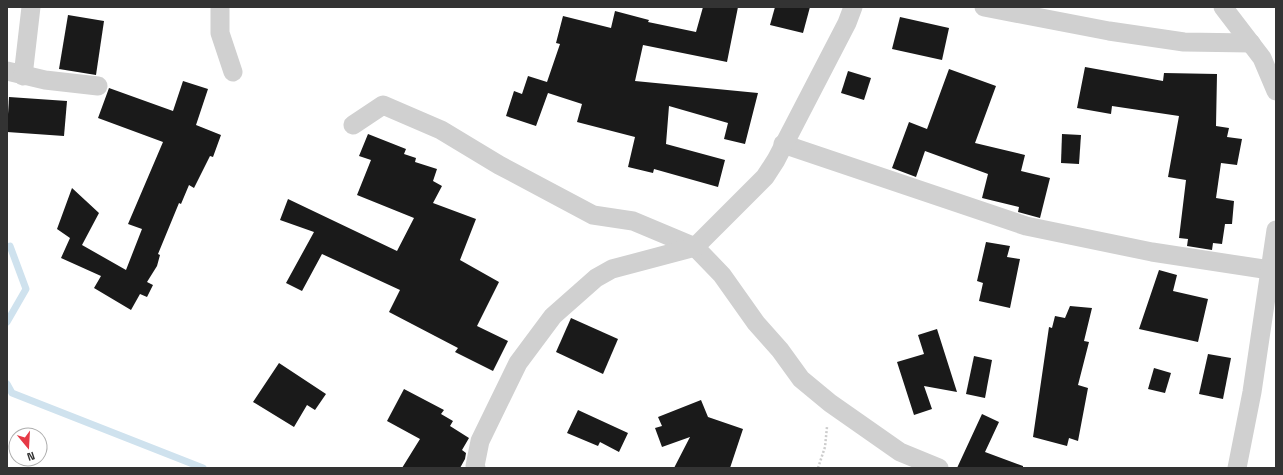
<svg xmlns="http://www.w3.org/2000/svg" width="1283" height="475" font-family="'Space Grotesk',sans-serif">
<style>
.lines{fill:none;stroke-linecap:round;stroke-linejoin:round}
.stream{stroke:#cfe2ee;stroke-width:7}
.building{fill:#1a1a1a}
.path{stroke:#cdcdcd;stroke-width:2.5;stroke-dasharray:2 2;stroke-linecap:butt}
.minor{stroke:#d0d0d0;stroke-width:19}
</style>
<rect width="100%" height="100%" fill="#fff"/>
<g class="lines">
<g class="stream">
<path d="M7 247 10 246 26 289 7 322"/>
<path d="M7 384 12 393 203 468"/>
</g>
</g>
<g class="building">
<path d="M703 7H738L727 62 643 45 635 81 758 93 745 144 724 139 728 123 669 106 666 144 725 160 718 187 654 169 653 173 628 167 635 137 577 122 582 104 548 93 536 126 506 116 514 91 522 94 528 76 547 82 560 44 556 43 563 16 611 28 615 11 649 20 648 22 696 32Z"/>
<path d="M775 7H810L803 33 770 25Z"/>
<path d="M68 15 104 21 96 75 59 69Z"/>
<path d="M900 17 949 28 942 60 892 49Z"/>
<path d="M1085 67 1163 81 1164 73 1217 74 1216 126 1229 128 1227 137 1242 139 1237 165 1221 163 1216 198 1234 201 1232 224H1225L1222 244 1213 243 1212 250 1187 246 1188 239 1179 238 1186 180 1168 177 1179 116 1112 106 1111 114 1077 108Z"/>
<path d="M949 69 996 86 975 143 1025 155 1021 171 1050 178 1040 218 1018 212 1019 207 982 198 988 174 925 151 916 177 892 168 909 122 927 129Z"/>
<path d="M848 71 871 78 864 100 841 93Z"/>
<path d="M183 81 208 89 196 125 221 135 213 157 210 156 194 188 189 185 181 204 179 203 158 254 160 255 157 266 147 282 153 285 147 297 140 294 131 310 94 288 101 276 61 258 70 238 57 229 72 188 99 213 82 245 126 270 142 229 128 224 163 142 98 118 109 88 173 111Z"/>
<path d="M9 97 67 101 64 136 7 132Z"/>
<path d="M368 134 406 149 404 154 416 158 415 162 437 169 433 181 442 186 433 203 476 219 460 260 499 282 477 326 508 341 493 371 455 352 458 348 389 312 400 290 322 254 302 291 286 283 314 232 280 220 288 199 397 251 414 218 357 195 371 160 359 156Z"/>
<path d="M1062 134 1081 135 1079 164 1061 163Z"/>
<path d="M986 242 1010 246 1007 257 1020 259 1010 308 979 301 983 283 977 281Z"/>
<path d="M1159 270 1177 275 1173 291 1208 299 1198 342 1139 329Z"/>
<path d="M1070 306 1092 308 1084 341 1089 342 1078 385 1088 388 1078 441 1069 438 1067 446 1033 437 1049 327 1052 328 1055 316 1065 318Z"/>
<path d="M571 318 618 339 603 374 556 352Z"/>
<path d="M937 329 957 392 924 386 932 409 914 415 897 362 924 354 918 335Z"/>
<path d="M1208 354 1231 358 1223 399 1199 394Z"/>
<path d="M974 356 992 360 985 398 966 394Z"/>
<path d="M279 363 326 394 315 410 307 405 294 427 253 402Z"/>
<path d="M1154 368 1171 373 1165 393 1148 389Z"/>
<path d="M404 389 444 410 441 414 453 421 450 426 469 438 462 450 466 453 465 459 460 468H402L420 439 387 421Z"/>
<path d="M701 400 708 417 743 429 730 468H674L690 437 662 447 655 428 662 426 658 417Z"/>
<path d="M578 410 628 433 619 452 600 442 598 446 567 433Z"/>
<path d="M982 414 999 422 985 452 1023 466V468H957Z"/>
</g>
<g class="lines">
<path class="path" d="M818 468 825 447 827 427"/>
<g class="minor">
<path d="M220 7V33L233 72"/>
<path d="M984 7 1109 31 1184 42 1251 43"/>
<path d="M1223 7 1262 58 1276 91"/>
<path d="M7 71 45 80 98 86"/>
<path d="M23 76 31 7"/>
<path d="M353 125 383 105 441 130 499 165 593 215 633 221 695 247 722 275 756 323 780 350 801 379 830 403 900 452 939 468"/>
<path d="M783 144 1026 226 1152 252 1270 270"/>
<path d="M476 468 475 466 480 441 518 363 553 316 596 278 612 269 695 247 765 177 776 160 847 23 853 7"/>
<path d="M1237 468 1252 392 1276 230"/>
</g>
</g>
<rect width="1283" height="475" fill="none" stroke="#333333" stroke-width="16"/>
<g transform="translate(28 447) rotate(162)"><circle r="19" fill="#ffffff" stroke="#adadad"/>
<path d="M0-3L7 15L0 10L-7 15Z" fill="#e63946"/>
<text y="-6" font-size="11" font-weight="bold" text-anchor="middle" fill="#333333">N</text>
</g>
</svg>
